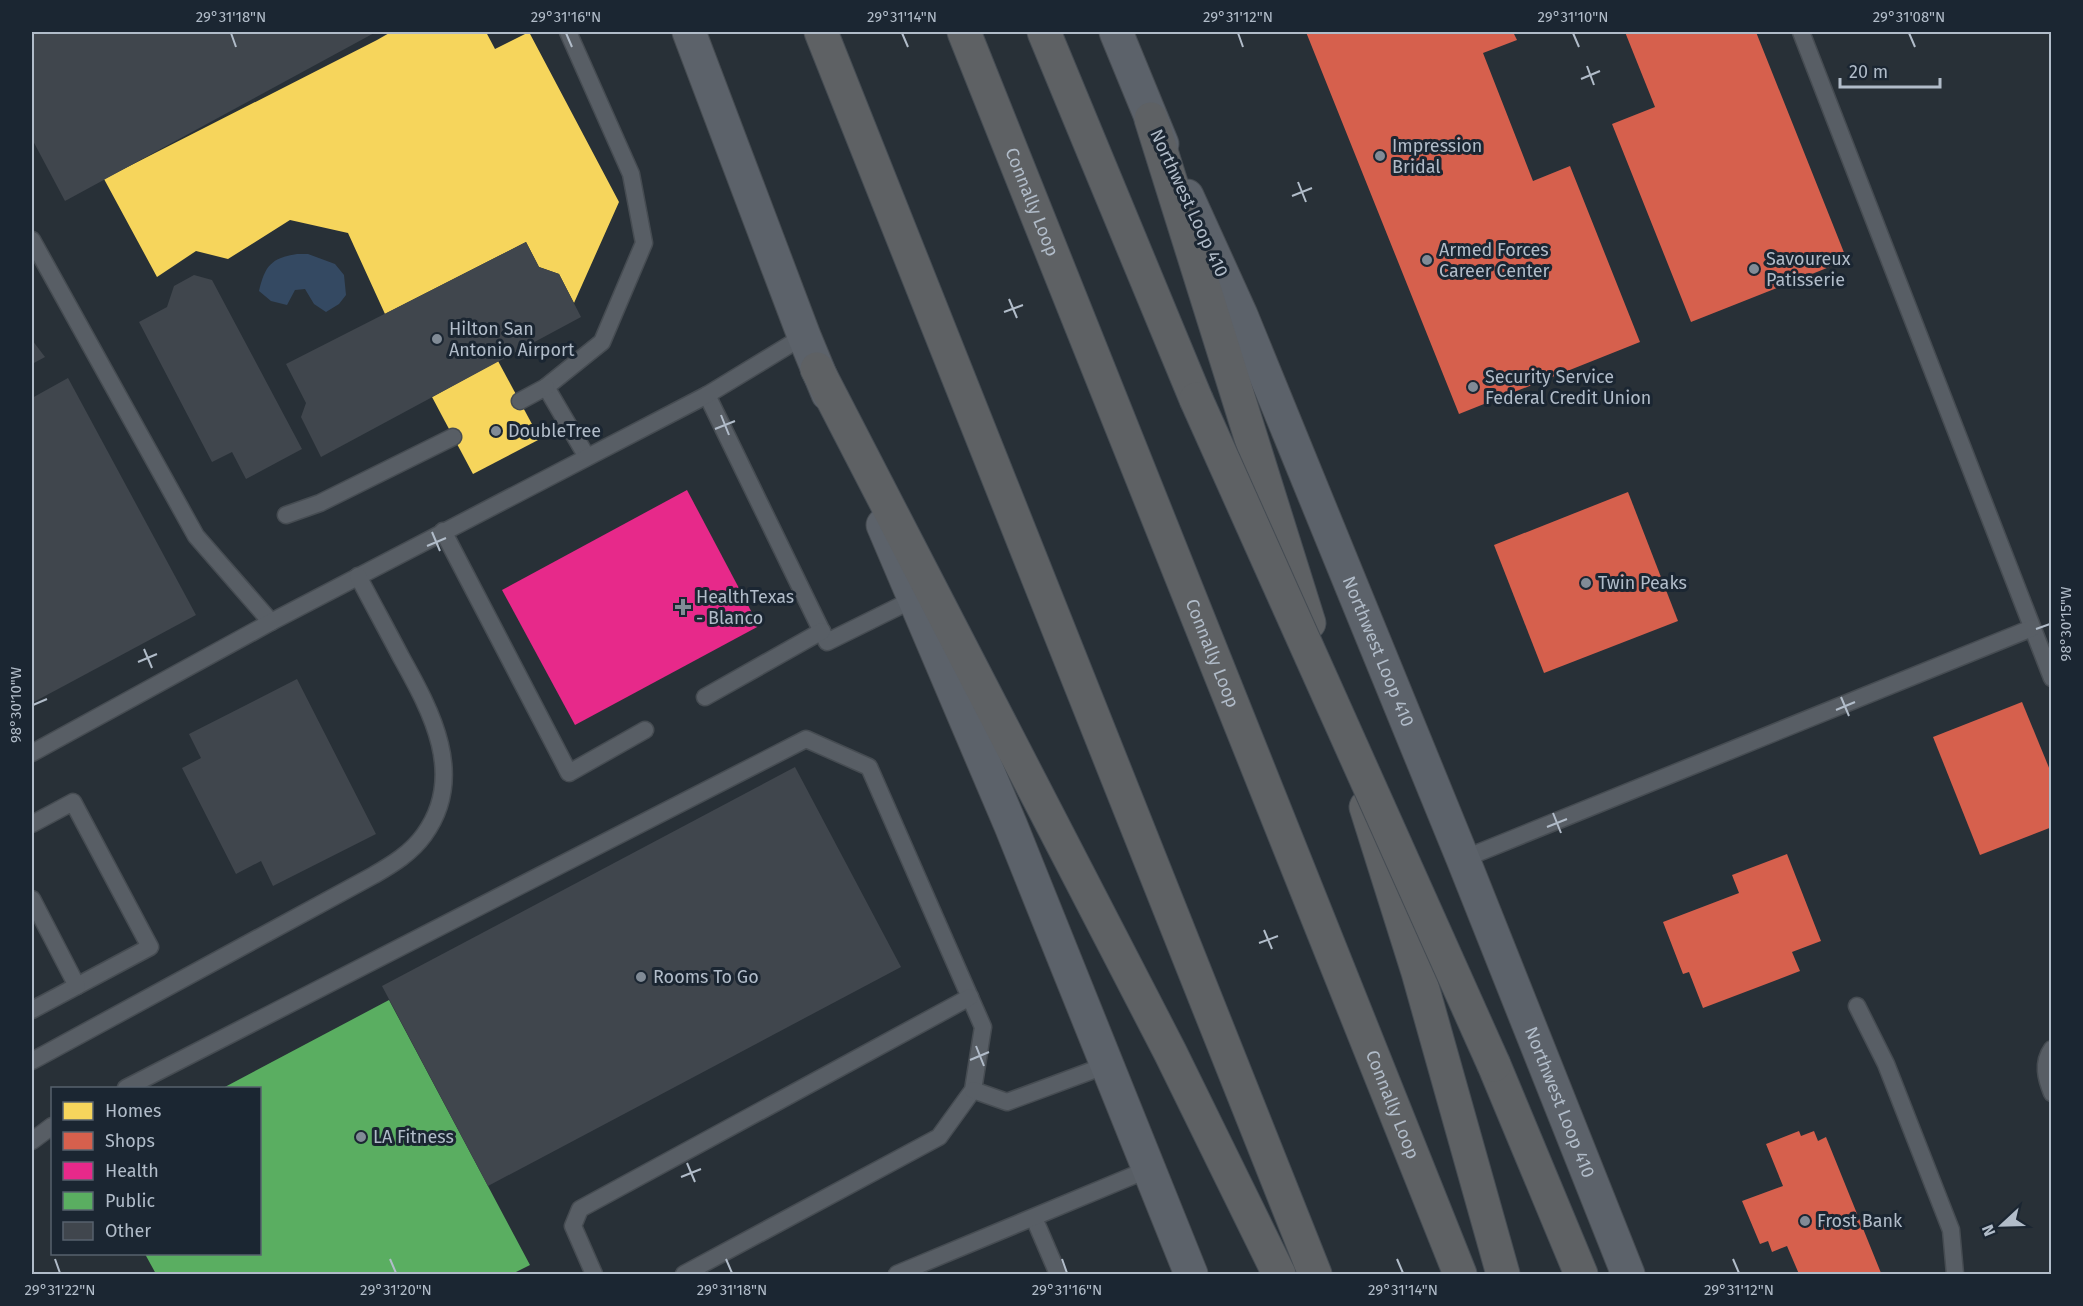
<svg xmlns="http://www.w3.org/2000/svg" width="2083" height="1306" font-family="'Fira Sans',sans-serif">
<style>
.water{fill:#344962}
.homes{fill:#f6d55c}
.shops{fill:#d6604d}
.health{fill:#e7298a}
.public{fill:#5aae61}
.building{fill:#40464d}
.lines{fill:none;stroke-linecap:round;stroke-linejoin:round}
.lane-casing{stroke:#464c52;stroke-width:19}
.secondary-casing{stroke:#464c52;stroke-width:35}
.highway-casing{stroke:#454c53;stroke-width:35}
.lane{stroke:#585e65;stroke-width:16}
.secondary{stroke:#5c626a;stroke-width:33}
.highway{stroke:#5e6164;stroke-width:33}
.highway-bridge-casing{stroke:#454c53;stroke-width:35;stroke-linecap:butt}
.highway-bridge{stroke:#5e6164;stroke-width:33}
.ticks{fill:none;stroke:#b1bcc9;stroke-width:2}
.poi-dot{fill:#818b96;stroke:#1b2632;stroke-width:2}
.labels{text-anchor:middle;stroke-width:6;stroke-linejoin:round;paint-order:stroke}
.poi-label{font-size:18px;fill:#b1bcc9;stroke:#1b2632;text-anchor:start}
.street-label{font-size:18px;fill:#b1bcc9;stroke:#1b2632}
.neatline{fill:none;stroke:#b1bcc9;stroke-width:2}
.ticks-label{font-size:15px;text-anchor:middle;fill:#b1bcc9}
</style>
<rect width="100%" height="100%" fill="#283037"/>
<path class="water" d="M297 254H308L335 264 344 275 346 295 339 304 326 312 314 304 305 289 295 290 287 305 271 301 259 291C265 266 271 258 297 254Z"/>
<g class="homes">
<path d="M391 32H486L495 49 529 32 619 202 574 303 559 274 539 267 526 242 385 314 348 233 290 220 228 259 196 251 157 277 104 179 377 40Z"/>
<path d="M498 361 540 439 473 474 432 397Z"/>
</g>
<g class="shops">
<path d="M1306 32H1513L1517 40 1483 53 1533 181 1570 166 1640 342 1459 414Z"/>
<path d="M1625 32H1756L1847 260 1691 322 1612 124 1655 107Z"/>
<path d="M1628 492 1678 621 1544 673 1494 545Z"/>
<path d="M2022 702 2052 775V827L1980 855 1933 737Z"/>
<path d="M1787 854 1821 941 1792 952 1800 971 1703 1008 1689 972 1683 974 1663 922 1739 893 1732 875Z"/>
<path d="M1799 1131 1801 1136 1814 1131 1818 1141 1826 1137 1881 1273 1799 1274 1787 1246 1772 1252 1768 1241 1760 1244 1742 1201 1783 1186 1766 1144Z"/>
</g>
<path class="health" d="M687 490 759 626 575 725 502 590Z"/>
<path class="public" d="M389 1000 530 1265 512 1274H156L145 1254H260V1088H223Z"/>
<g class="building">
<path d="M32 32H376L65 201 32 139Z"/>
<path d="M526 242 539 267 559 274 581 317 321 457 301 417 306 403 286 364Z"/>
<path d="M194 275 212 280 302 449 246 479 232 452 212 462 139 322 167 307 174 286Z"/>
<path d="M32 340 45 357 32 364Z"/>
<path d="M68 378 196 615 32 703V398Z"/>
<path d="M297 679 376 834 273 886 261 861 236 874 182 768 201 758 189 734Z"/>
<path d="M795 767 901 967 488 1186 382 986Z"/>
</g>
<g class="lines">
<g class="lane-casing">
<g id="lane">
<path d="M568 32 631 174 644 243 602 342 546 387 587 457"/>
<path d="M1801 32 2052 678"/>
<path d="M32 240 196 536 271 622"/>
<path d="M707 395 827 642 914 599"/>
<path d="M520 401 546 387"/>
<path d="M286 515 320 503 453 437"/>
<path d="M443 531 569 773 645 730"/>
<path d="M705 697 822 631"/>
<path d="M32 753 271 622 707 395 804 336"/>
<path d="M32 824 73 802 150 947 32 1010"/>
<path d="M1463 859 2032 628"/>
<path d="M32 899 77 986"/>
<path d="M1857 1006 1886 1064 1951 1230 1955 1274"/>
<path d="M2052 1049C2042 1063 2046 1078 2052 1093"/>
<path d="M32 1061 374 875C393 864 411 853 424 835 467 776 431 711 401 657 387 630 372 603 358 576"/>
<path d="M126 1088 806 739 869 767 983 1027 973 1090 939 1137 684 1274"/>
<path d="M973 1090 1007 1102 1107 1065"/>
<path d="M32 1141 52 1126"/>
<path d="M1034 1218 1058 1274"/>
<path d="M594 1274 573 1226 580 1209 970 997"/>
<path d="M897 1274 1149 1169"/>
</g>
</g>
<g class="secondary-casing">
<g id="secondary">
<path d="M689 32 804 336 828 394"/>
<path d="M1116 32 1162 144"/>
<path id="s1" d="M1187 196 1241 315 1463 859 1628 1274"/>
<path d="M883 525 1011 826 1191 1274"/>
</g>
</g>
<g class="highway-casing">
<g id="highway">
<path d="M821 32 1315 1274"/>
<path id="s2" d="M964 32 1460 1274"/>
<path d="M1044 32 1196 399"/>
<path d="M1151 119 1309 623"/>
<path d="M817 369 1170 1052 1279 1274"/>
<path d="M1366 807 1418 972 1503 1274"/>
<path d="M1494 1065 1581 1274"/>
</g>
</g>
<use href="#lane" class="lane"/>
<use href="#secondary" class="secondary"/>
<use href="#highway" class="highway"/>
<g class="highway-bridge-casing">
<path id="highway-bridge" d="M1196 399 1494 1065"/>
</g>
<use href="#highway-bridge" class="highway-bridge"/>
</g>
<path class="ticks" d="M231 33 236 47M566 33 572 47M902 33 908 47M1238 33 1243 47M1573 33 1579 47M1909 33 1915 47M1587 66 1594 85M1581 79 1600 71M1298 182 1306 202M1292 196 1312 188M1009 299 1017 318M1004 312 1023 305M721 415 729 435M715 429 735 421M432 532 440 551M427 546 446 538M2036 629 2050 624M144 649 152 668M138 662 157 654M1841 697 1849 716M33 705 47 699M1836 710 1855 702M1553 813 1561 833M1547 827 1567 819M1264 930 1272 949M1259 943 1278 936M976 1046 984 1066M970 1060 989 1052M687 1163 695 1182M681 1177 701 1169M55 1259 60 1273M390 1259 396 1273M726 1259 732 1273M1062 1259 1067 1273M1397 1259 1403 1273M1733 1259 1739 1273"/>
<g class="poi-dot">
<circle cx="1380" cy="156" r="6"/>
<circle cx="1427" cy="260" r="6"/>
<circle cx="1754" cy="269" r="6"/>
<circle cx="437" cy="339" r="6"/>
<circle cx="1473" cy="387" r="6"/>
<circle cx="496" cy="431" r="6"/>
<circle cx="1586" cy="583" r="6"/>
<path d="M680 598h6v6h6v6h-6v6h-6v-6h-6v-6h6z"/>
<circle cx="641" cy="977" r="6"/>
<circle cx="361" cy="1137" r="6"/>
<circle cx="1805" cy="1221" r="6"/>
</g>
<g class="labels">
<g class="poi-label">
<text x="1392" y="152">Impression<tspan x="1392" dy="21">Bridal</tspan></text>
<text x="1439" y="256">Armed Forces<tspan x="1439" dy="21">Career Center</tspan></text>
<text x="1766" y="265">Savoureux<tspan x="1766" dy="21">Patisserie</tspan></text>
<text x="449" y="335">Hilton San<tspan x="449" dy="21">Antonio Airport</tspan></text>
<text x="1485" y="383">Security Service<tspan x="1485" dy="21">Federal Credit Union</tspan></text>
<text x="508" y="437">DoubleTree</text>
<text x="1598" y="589">Twin Peaks</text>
<text x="696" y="603">HealthTexas<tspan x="696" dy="21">- Blanco</tspan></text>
<text x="653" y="983">Rooms To Go</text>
<text x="373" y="1143">LA Fitness</text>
<text x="1817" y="1227">Frost Bank</text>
</g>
<g class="street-label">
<text dy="6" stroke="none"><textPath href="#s2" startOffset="183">Connally Loop</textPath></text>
<text transform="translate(1189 203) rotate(65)" y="6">Northwest Loop 410</text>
<text dy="6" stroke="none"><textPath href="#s1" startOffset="494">Northwest Loop 410</textPath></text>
<text dy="6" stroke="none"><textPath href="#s2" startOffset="669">Connally Loop</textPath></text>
<text dy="6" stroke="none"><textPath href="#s1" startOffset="980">Northwest Loop 410</textPath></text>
<text dy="6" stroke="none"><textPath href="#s2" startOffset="1155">Connally Loop</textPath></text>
</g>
</g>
<rect width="2083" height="1306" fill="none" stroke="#1b2632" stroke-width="66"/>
<rect x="51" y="1087" width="210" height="168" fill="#1b2632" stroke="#57626e" stroke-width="1.5"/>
<rect x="63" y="1102" width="30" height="18" fill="#f6d55c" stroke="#57626e" stroke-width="1.5"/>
<text x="105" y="1117" font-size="18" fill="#b1bcc9">Homes</text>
<rect x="63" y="1132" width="30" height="18" fill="#d6604d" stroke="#57626e" stroke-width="1.5"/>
<text x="105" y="1147" font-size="18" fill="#b1bcc9">Shops</text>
<rect x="63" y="1162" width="30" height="18" fill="#e7298a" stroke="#57626e" stroke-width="1.5"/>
<text x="105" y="1177" font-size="18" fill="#b1bcc9">Health</text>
<rect x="63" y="1192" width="30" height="18" fill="#5aae61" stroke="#57626e" stroke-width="1.5"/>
<text x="105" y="1207" font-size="18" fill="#b1bcc9">Public</text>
<rect x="63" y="1222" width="30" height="18" fill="#40464d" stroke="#57626e" stroke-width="1.5"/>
<text x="105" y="1237" font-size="18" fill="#b1bcc9">Other</text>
<g transform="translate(2002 1225) rotate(248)" stroke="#1b2632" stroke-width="4.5" paint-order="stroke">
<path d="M0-4.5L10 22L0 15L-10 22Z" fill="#b1bcc9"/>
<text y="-9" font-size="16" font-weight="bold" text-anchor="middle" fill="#b1bcc9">N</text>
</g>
<path d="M1840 78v9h100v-9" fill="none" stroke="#b1bcc9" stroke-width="3"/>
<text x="1849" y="78" font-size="18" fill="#b1bcc9" stroke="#1b2632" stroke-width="4.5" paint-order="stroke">20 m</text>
<rect x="33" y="33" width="2017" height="1240" class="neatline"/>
<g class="ticks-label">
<text x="231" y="22">29°31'18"N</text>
<text x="566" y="22">29°31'16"N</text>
<text x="902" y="22">29°31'14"N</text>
<text x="1238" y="22">29°31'12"N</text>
<text x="1573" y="22">29°31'10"N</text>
<text x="1909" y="22">29°31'08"N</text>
<text transform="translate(2066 624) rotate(-90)" y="5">98°30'15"W</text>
<text transform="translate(16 705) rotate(-90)" y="5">98°30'10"W</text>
<text x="60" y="1295">29°31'22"N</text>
<text x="396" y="1295">29°31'20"N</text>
<text x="732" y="1295">29°31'18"N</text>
<text x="1067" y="1295">29°31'16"N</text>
<text x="1403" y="1295">29°31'14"N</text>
<text x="1739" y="1295">29°31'12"N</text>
</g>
</svg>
